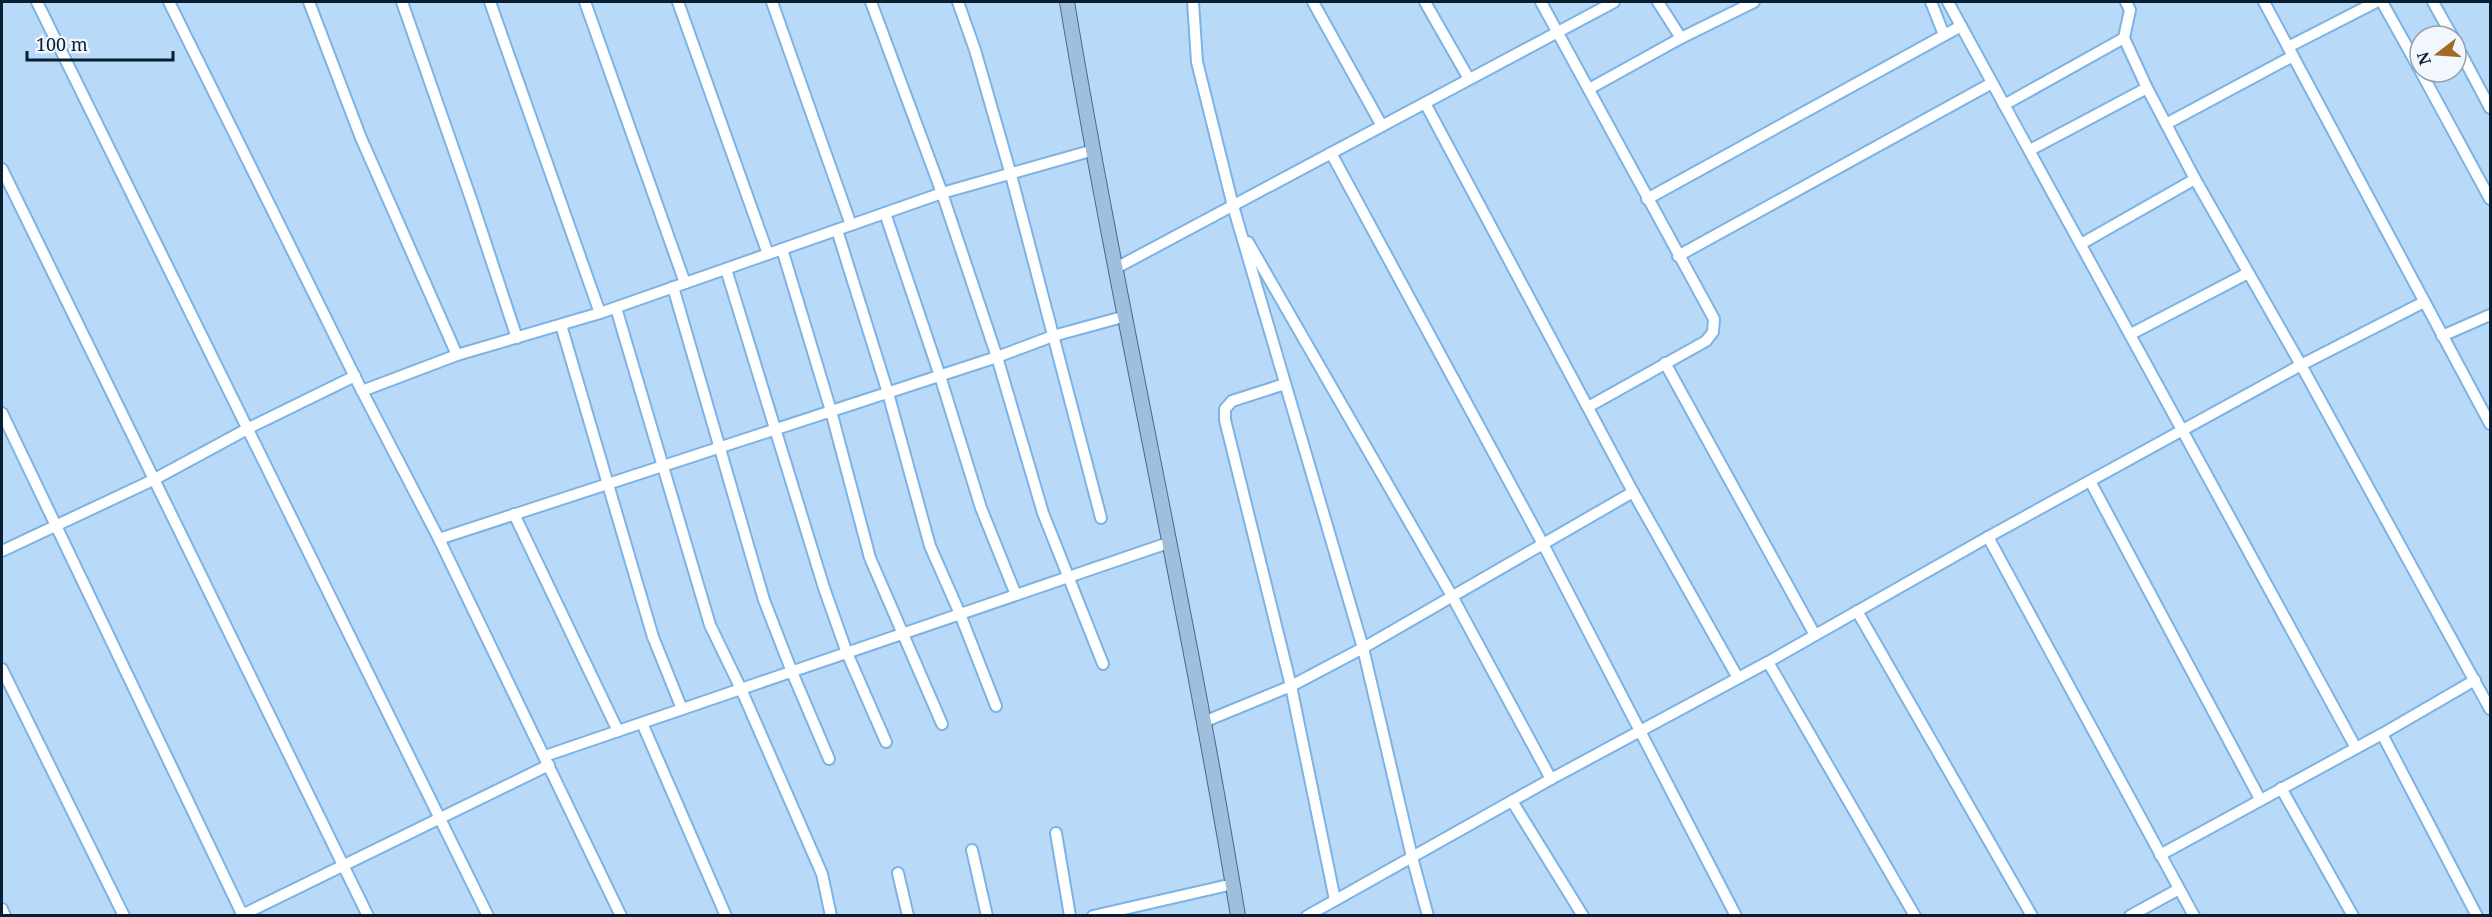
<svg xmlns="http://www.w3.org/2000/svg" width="2492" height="917" font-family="'Noto Serif',serif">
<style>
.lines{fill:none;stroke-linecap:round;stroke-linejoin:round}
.minor-casing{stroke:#7cb3e5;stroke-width:14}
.major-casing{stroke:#416b91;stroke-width:16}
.minor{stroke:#fff;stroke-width:10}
.major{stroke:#9fbfdc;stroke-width:14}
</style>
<rect width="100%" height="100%" fill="#b9d9f9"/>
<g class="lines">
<g class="minor-casing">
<g id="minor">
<path d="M37 2 488 916"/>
<path d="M169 2 362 391 439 539 621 916"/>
<path d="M309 2 361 138 457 355"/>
<path d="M402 2 471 199 517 338"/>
<path d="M490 2 600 313"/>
<path d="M585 2 685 283"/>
<path d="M678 2 768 254"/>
<path d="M772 2 851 225"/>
<path d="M871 2 942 193 997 357 1043 513 1103 664"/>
<path d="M958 2 975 50 1011 175 1101 518"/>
<path d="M1193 2 1197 62 1233 206 1363 648 1412 857 1428 916"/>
<path d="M1313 2 1382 126"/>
<path d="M1425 2 1469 79"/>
<path d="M1541 2 1714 319 1713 332 1706 341 1588 407"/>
<path d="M1658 2 1681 38"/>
<path d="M1931 2 1944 35"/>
<path d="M1948 2 2356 748"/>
<path d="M2126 2 2130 10 2124 38 2147 88 2195 179 2301 365 2490 709"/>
<path d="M2264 2 2490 424"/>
<path d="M2382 2 2420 70"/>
<path d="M2433 2 2452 36"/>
<path d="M2456 44 2490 108"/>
<path d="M2288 47 2376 2"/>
<path d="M2421 72 2490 199"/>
<path d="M1589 89 1681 38 1754 2"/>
<path d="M1425 103 1633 492 1738 678"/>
<path d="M2004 105 2124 38"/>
<path d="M2166 124 2293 56"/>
<path d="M2030 150 2147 88"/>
<path d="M1331 153 1543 544 1736 916"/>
<path d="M2 169 368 916"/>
<path d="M1647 199 1961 26"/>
<path d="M885 213 940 376 981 508 1016 595"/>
<path d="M837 230 888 393 930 546 960 614 996 706"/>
<path d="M1248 242 1452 596 1551 779"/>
<path d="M2081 244 2195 179"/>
<path d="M782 249 831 411 870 558 942 724"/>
<path d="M1678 256 1992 83"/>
<path d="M1116 268 1614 2"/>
<path d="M726 269 824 588 847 653 886 742"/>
<path d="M673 287 764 600 792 672 829 759"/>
<path d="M616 308 710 625 741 689 822 874 831 916"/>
<path d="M561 325 653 637 682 709"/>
<path d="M2131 334 2248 273"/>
<path d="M2442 336 2490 315"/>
<path d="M1665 363 1815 635"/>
<path d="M1285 384 1232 401 1225 409V420L1291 686 1335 900"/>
<path d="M362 391 457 355 600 313 942 193 1094 150"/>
<path d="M2 413 243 916"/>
<path d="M2090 481 2260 799"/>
<path d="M514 514 618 731"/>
<path d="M1988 537 2194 916"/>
<path d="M439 539 997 357 1053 336 1126 316"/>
<path d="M2 551 153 480 249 428 355 376"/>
<path d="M1857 611 2032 916"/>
<path d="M1768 662 1915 916"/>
<path d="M2 669 124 916"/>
<path d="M1206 721 1291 686 1363 648 1633 492"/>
<path d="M642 723 726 916"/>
<path d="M2382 734 2477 916"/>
<path d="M545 756 1168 543"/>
<path d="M2281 788 2353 916"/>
<path d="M1512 801 1583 916"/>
<path d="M1056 833 1070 916"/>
<path d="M972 850 987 916"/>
<path d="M2160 855 2382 734 2475 680"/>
<path d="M898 873 908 916"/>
<path d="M2 909 5 916"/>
<path d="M240 916 549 765"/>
<path d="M1093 916 1233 884"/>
<path d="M1307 916 1551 779 1768 662 1988 537 2301 365 2424 302"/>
<path d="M2130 916 2179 889"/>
</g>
</g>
<g class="major-casing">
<path id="major" d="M1067 2C1118 307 1188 610 1238 916"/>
</g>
<use href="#minor" class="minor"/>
<use href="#major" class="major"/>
</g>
<rect width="2492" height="917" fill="none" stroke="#081e31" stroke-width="6"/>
<g transform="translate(2438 54) rotate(253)"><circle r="28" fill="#f1f7fc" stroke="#94a0ab" stroke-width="1.5"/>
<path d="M0-4.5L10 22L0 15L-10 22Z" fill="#a26a26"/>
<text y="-9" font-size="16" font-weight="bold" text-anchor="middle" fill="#081e31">N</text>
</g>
<path d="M27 51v9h146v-9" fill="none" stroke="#081e31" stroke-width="3"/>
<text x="36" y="51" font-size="18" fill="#081e31" stroke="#f1f7fc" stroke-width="4.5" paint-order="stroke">100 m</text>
</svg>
